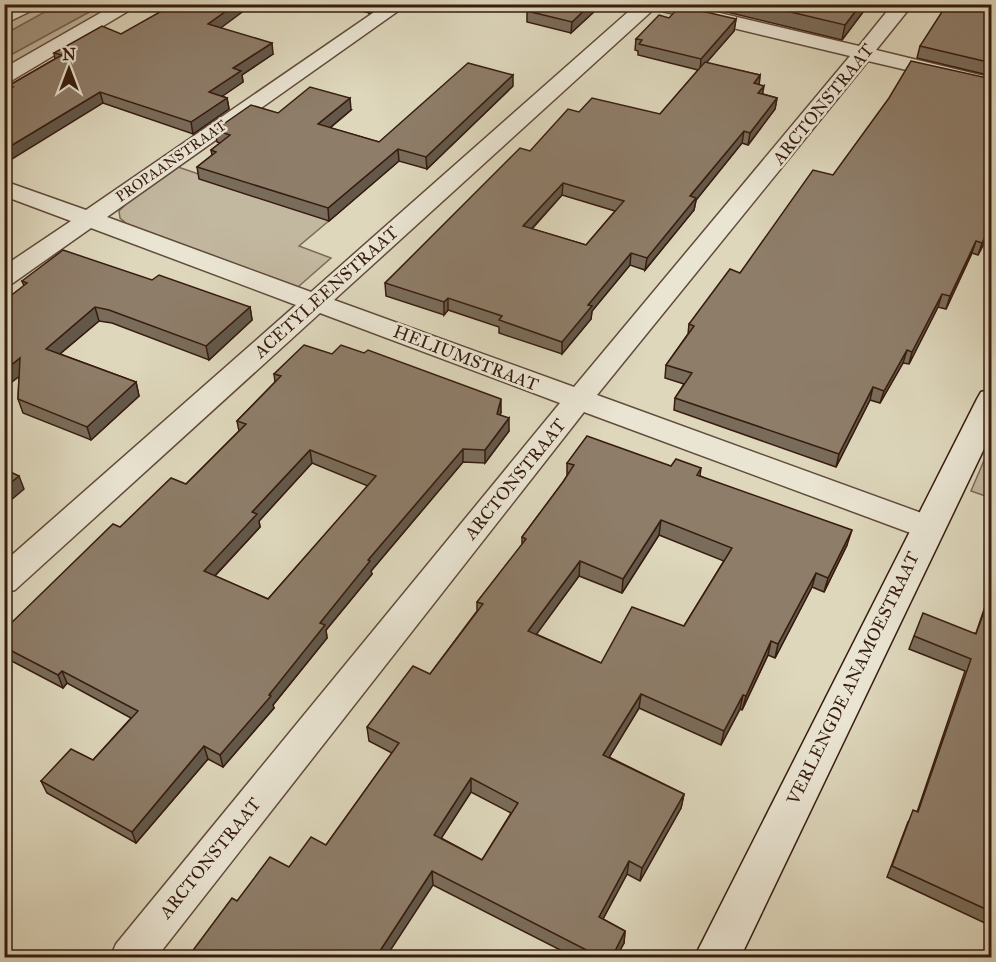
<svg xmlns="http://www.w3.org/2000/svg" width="996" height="962" font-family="'IM FELL Great Primer',serif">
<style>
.green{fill:#c2b79f;stroke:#7c6a57;stroke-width:1.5}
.water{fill:#a59781;stroke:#796653;stroke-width:1.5}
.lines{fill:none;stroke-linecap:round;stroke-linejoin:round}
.street-casing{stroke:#614b3a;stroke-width:3}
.secondary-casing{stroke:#371c0f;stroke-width:3}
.street{fill:#eae5d3;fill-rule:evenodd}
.secondary{fill:#eae5d3;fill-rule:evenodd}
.wall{fill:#7a6c5a;stroke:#371c0f;stroke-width:1.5;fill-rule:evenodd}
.shaded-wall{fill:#63584a;stroke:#371c0f;stroke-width:1.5}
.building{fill:#8e7d69;stroke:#371c0f;stroke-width:1.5;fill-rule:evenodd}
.labels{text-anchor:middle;stroke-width:5;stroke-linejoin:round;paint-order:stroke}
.far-street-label{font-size:15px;fill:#371c0f;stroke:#eae5d3}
.street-label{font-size:18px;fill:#371c0f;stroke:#eae5d3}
</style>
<rect width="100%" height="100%" fill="#ded7bc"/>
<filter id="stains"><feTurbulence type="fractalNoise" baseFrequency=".00333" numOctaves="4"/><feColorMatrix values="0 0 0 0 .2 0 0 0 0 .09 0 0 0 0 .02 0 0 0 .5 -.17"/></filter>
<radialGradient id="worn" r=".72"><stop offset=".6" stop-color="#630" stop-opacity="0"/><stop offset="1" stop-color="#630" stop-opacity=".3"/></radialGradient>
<g class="green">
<path d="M41 5H59L5 34 4 24Z"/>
<path d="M102 5H118L5 69V58Z"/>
<path d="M178 167 331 219 299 246 331 258 298 287 127 224 120 218 119 211 126 204Z"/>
<path d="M991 444V498L971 491Z"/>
</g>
<path class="water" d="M59 4 102 5 5 58V34Z"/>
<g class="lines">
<g class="street-casing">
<g id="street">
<path d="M15 4H39L37 8 4 24V10Z"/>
<path d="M116 4H140L11 81 4 83V68Z"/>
<path d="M386 4H408L107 217 311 292 637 4H682L859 46 893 4H913L876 50 992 78V90L868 61 597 395 938 519 943 527 938 535 927 538 916 535 584 412 156 958H110L116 944 560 403 320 313 15 590 4 593V562L296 305 91 228 13 283 4 285V266L71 221 4 196V181L86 210ZM654 9 850 56 574 387 334 300Z"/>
</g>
</g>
<g class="secondary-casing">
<path id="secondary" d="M992 389V432L740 958H694L977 399 981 392Z"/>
</g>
<use href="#street" class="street"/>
<use href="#secondary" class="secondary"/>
</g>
<g class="wall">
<path d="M336 4H381L369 13Z"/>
<path d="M694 4H869L842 40Z"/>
<path d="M992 4V76L917 58 920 46Z"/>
<path d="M597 9 571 33 527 22V11Z"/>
<path d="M669 18 736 19 734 31 706 63 760 75 759 84 763 94 777 98 775 109 748 145 742 143 696 200 694 210 645 270 630 265 592 311 591 319 562 354 499 333V327L448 310 444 315 386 296 385 283 530 151 579 112 660 114 698 70 638 55V51L635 50 636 39ZM562 195 615 211 586 245 532 229Z"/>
<path d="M220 28 273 54 242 75 243 82 222 96 227 98 229 109 193 134 103 103 9 90 8 86 55 59 54 53 121 34Z"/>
<path d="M992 79V228L978 255 972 253 946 309 938 307 909 364 903 363 880 403 870 400 836 467 674 410 675 398 684 384 665 378 666 365 688 334 689 324 740 273 833 175Z"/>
<path d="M513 86 427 169 399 161 329 221 199 179 197 167 212 155 211 150 220 143 217 142 215 130 278 113 351 110 330 128 379 142Z"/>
<path d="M152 280 250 307 252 320 209 360 112 323 99 321 60 354 136 382 139 396 91 440 23 413 18 399 19 376 4 388V301L24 286 22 281Z"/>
<path d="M274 374 501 412 500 415 509 431 485 463 463 462 371 571 372 574 326 630 327 638 273 705 274 708 223 767 208 759 136 843 47 793 41 781 93 760 131 718 67 683 63 688 4 657V630L120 527 186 484 239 431 237 421 275 382ZM312 463 368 486 268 599 215 576 260 527 259 521Z"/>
<path d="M567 463 701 468 700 476 847 545 824 592 812 587 775 658 768 655 742 710 740 709 721 745 639 708 609 757 684 794 681 808 640 881 627 874 603 919 625 931 624 943 616 957H574L433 885 237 901 289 867 326 845 392 753 369 741 367 727 430 674 477 611V602L522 545V537L563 482 567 476ZM659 535 724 561 684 626 601 663 536 634 579 576 622 593ZM471 792 511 813 482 860 441 838Z"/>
<path d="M992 586V916L987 924 887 877 908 822 917 812 965 671 909 649 914 636 976 633Z"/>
</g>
<g class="shaded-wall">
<path d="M236 4H253L210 36 208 24Z"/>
<path d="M368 4H381L369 13Z"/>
<path d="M591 4H597V9L571 33 572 22Z"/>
<path d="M861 4H869L842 40 845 25Z"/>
<path d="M736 19 734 31 700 70 701 59Z"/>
<path d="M272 43 273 54 242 75 243 82 211 104 209 92 233 68Z"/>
<path d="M513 75V86L427 169 426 157Z"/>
<path d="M760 75 759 87 754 83Z"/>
<path d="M764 86 762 97 758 93Z"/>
<path d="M100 92 103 103 4 164V150Z"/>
<path d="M227 98 229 109 193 134 191 122Z"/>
<path d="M350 98 351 110 320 136 318 124Z"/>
<path d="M777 98 775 109 748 145 750 133Z"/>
<path d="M744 131 742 143 696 200 694 210 645 270 647 258 690 196Z"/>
<path d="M398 149 399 161 329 221 328 208Z"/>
<path d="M563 183 562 195 523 238V226Z"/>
<path d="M992 223V228L978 255 982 243Z"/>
<path d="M976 241 972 253 946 309 950 296Z"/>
<path d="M631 253 630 265 592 311 591 319 562 354V342L588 305Z"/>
<path d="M942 294 938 307 909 364 912 352Z"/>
<path d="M448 298V310L444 315V302Z"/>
<path d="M95 307 99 321 50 362 46 349Z"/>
<path d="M250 307 252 320 209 360 206 346Z"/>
<path d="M907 350 903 363 880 403 884 391Z"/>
<path d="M20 358 25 372 4 388V371Z"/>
<path d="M136 382 139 396 91 440 87 427Z"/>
<path d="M873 387 870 400 836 467 839 454Z"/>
<path d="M501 399V412L497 427V414Z"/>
<path d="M509 418V431L485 463V450Z"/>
<path d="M463 449V462L371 571 372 574 326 630 327 638 273 705 274 708 223 767 220 755 269 695 320 623 368 560Z"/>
<path d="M310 450 312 463 259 521 260 527 207 584 204 571 252 512Z"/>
<path d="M19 476 24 489 4 506V488Z"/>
<path d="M661 520 659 535 622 593 623 579Z"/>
<path d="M852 530 847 545 824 592 828 578Z"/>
<path d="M580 561 579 576 528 646V631Z"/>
<path d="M816 573 812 587 775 658 778 644Z"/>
<path d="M771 641 768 655 742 710 746 696Z"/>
<path d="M62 671 67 683 63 688 58 675Z"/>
<path d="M641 694 639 708 602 769 603 755Z"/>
<path d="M743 695 740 709 721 745 724 731Z"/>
<path d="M204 746 208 759 136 843 132 832Z"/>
<path d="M471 778V792L435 848 434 835Z"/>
<path d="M684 794 681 808 640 881 642 868Z"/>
<path d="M629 861 627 874 597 930 599 917Z"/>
<path d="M432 871 433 885 386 957H376Z"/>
<path d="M625 931 624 943 616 957H612Z"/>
</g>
<g class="building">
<path d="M174 4H236L208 24 272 43 233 68 241 71 209 92 227 98 191 122 100 92 4 150V93L13 87 8 86 62 55 54 53 102 26 121 34Z"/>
<path d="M534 4H591L572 22 527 11Z"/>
<path d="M757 4H861L845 25Z"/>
<path d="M947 4H992V63L920 46Z"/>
<path d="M680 6 736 19 701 59 639 44 642 40 636 39 659 15 669 18Z"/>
<path d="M911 61 992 79V223L982 243 976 241 950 296 942 294 912 352 907 350 884 391 873 387 839 454 675 398 692 373 666 365 694 326 689 324 730 269 740 273 813 170 833 175 889 98Z"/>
<path d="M705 62 760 75 754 83 764 86 758 93 777 98 750 133 744 131 690 196 696 198 647 258 631 253 588 305 592 306 562 342 499 320 502 316 448 298 444 302 385 283 520 148 530 151 568 109 579 112 592 98 660 114ZM563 183 624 201 586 245 523 226Z"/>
<path d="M468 63 513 75 426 157 398 149 328 208 197 167 216 152 211 150 230 135 215 130 251 105 278 113 310 87 350 98 318 124 379 142Z"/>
<path d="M63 250 152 280 159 275 250 307 206 346 109 310 95 307 46 349 136 382 87 427 18 399 20 358 4 371V301L27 283 22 281Z"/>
<path d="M304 345 332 354 341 345 364 353 368 350 501 399 497 414 509 418 485 450 463 449 368 560 370 561 320 623 325 625 269 695 271 696 220 755 204 746 132 832 41 781 71 749 93 760 138 711 62 671 58 675 4 647V630L113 524 120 527 171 478 186 484 246 424 237 421 281 376 274 374ZM310 450 376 476 268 599 204 571 257 514 252 512Z"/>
<path d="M587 436 671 466 676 459 701 468 697 475 852 530 828 578 816 573 778 644 771 641 746 696 743 695 724 731 641 694 603 755 684 794 642 868 629 861 599 917 625 931 612 957H600L432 871 376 957H188L232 898 237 901 270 857 289 867 311 837 326 845 399 743 367 727 413 666 430 674 483 604 477 602 526 539 522 537 563 482 574 465 567 463ZM661 520 732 548 684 626 632 607 601 663 528 631 580 561 623 579ZM471 778 518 803 482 860 434 835Z"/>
<path d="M4 469 19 476 4 488Z"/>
<path d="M992 589V912L892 866 913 810 918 812 971 659 914 636 923 613 976 634Z"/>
</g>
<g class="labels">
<g class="far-street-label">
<text transform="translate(171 161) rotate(-35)" y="5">PROPAANSTRAAT</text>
</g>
<g class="street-label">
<text transform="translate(823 104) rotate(-51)" y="6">ARCTONSTRAAT</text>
<text transform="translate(326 292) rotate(-42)" y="6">ACETYLEENSTRAAT</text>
<text transform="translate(466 358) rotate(21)" y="6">HELIUMSTRAAT</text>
<text transform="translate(515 479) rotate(-51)" y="6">ARCTONSTRAAT</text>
<text transform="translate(853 678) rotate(-64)" y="6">VERLENGDE ANAMOESTRAAT</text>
<text transform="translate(210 858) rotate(-51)" y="6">ARCTONSTRAAT</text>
</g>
</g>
<rect width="996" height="962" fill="none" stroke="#ded7bc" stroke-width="24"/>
<rect x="6" y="6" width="984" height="950" fill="none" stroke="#371c0f" stroke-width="3"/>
<rect x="12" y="12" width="972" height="938" fill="none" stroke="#371c0f" stroke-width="1.5"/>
<g transform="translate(69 69)" stroke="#eae5d3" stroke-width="4.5" paint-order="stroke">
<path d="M0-4.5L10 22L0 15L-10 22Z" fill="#371c0f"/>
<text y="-9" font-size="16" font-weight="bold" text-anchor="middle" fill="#371c0f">N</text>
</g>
<rect width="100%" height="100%" filter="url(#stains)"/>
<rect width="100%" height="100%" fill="url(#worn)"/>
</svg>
